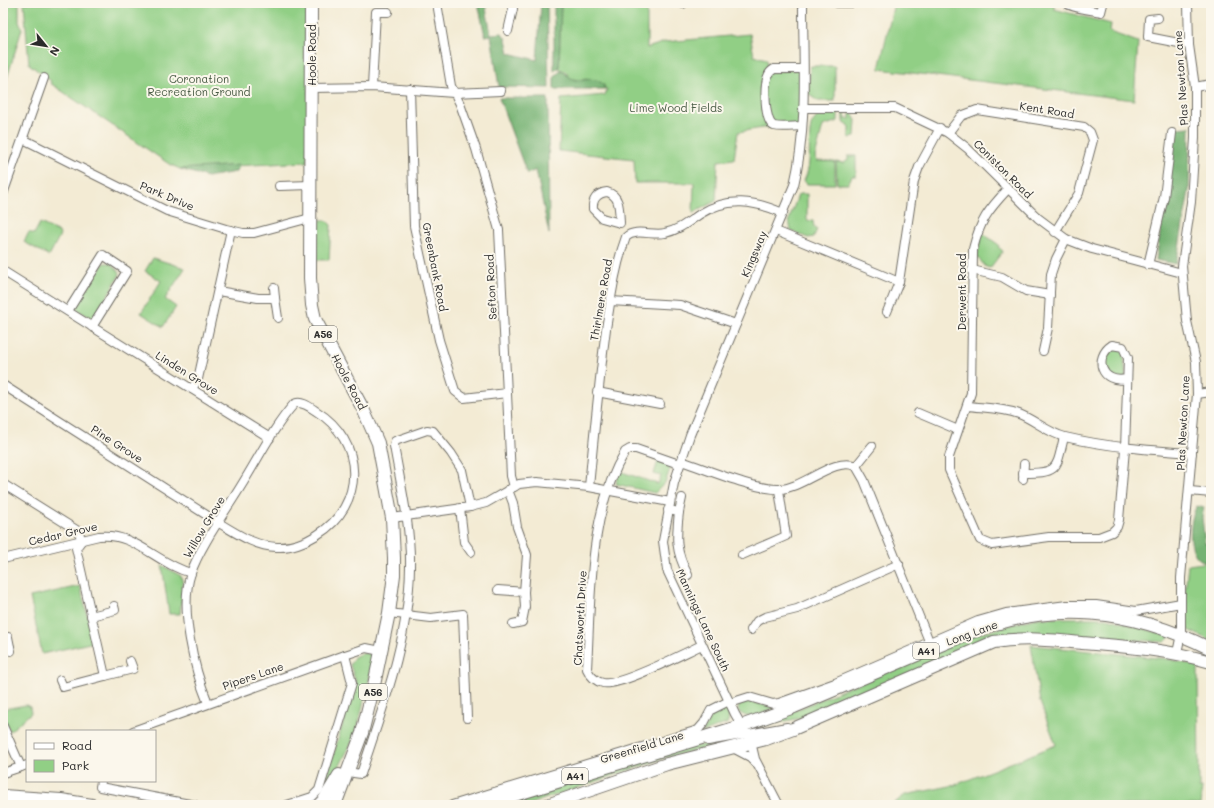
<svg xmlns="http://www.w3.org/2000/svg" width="1214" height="808" font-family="Mali,sans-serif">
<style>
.green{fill:#91cf85;stroke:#5e7d58}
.forest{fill:#74b272;stroke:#506e4e}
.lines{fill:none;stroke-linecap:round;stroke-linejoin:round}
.minor-casing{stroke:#716e66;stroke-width:10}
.highway-casing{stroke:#716e66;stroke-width:14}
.minor{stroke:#fff;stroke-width:8}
.highway{stroke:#fff;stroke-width:12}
.labels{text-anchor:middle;stroke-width:4;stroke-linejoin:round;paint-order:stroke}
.shield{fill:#fbf7ec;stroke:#696865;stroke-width:1}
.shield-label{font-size:10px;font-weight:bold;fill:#2b2b2b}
.street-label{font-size:11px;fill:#2b2b2b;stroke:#fbf7ec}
.park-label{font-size:11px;fill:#4a5c46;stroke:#fbf7ec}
</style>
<rect width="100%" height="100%" fill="#fbf7ec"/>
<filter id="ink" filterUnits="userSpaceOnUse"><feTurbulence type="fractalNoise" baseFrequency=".025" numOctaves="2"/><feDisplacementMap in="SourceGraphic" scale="8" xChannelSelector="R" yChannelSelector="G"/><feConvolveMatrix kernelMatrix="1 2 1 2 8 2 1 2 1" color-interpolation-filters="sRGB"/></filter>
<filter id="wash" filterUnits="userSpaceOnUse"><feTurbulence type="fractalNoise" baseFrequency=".012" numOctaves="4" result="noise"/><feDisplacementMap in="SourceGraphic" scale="16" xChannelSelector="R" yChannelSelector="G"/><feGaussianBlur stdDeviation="0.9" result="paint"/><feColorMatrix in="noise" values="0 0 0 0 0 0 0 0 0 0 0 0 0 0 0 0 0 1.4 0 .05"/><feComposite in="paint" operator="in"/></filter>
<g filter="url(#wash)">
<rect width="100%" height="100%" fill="#f3ebd4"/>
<g class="green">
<path d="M3 3H19V22L22 29 3 91Z"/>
<path d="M24 3H311L307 162 180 169 169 164 50 83 51 81 29 64Z"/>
<path d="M561 3H647V48L665 42 750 34 754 56 767 59 768 74 770 72 803 69 802 126H775L738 132 734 159 718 161 716 201 693 213 694 183H635L634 159 559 151 561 99 605 95 607 89H605L604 85 586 79 578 80 570 78 566 72 559 68Z"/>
<path d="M894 3H1054V9L1111 24 1110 32 1138 42 1134 100 879 69Z"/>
<path d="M812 66H834L835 67V101H818L809 94 810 67Z"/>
<path d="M820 113H838V121L823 126 815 157 817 161 835 162V184H807L804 181C813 163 807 145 811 126 812 122 817 117 820 113Z"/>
<path d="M845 113V119H850V113L853 114 856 120 855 137 849 138V126L843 122V114Z"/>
<path d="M848 156H856V176H852L848 184H837L836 162 844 163 848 160Z"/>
<path d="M800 194H807V220L813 221 814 227 817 229 814 237 808 238 791 231 789 220 798 195Z"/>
<path d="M317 220H326L331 225 329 260H315Z"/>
<path d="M40 223 59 232 60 235 49 256 24 242 29 232 34 234Z"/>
<path d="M982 233 999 245 998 247 1003 251 990 268 986 267 977 257Z"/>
<path d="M153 258 185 268 165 299 176 307 163 327 141 313 161 281 145 271Z"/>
<path d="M104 263H110L119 271 120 274 96 315 91 318 76 309V305Z"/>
<path d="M1123 347 1126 379 1108 377 1102 359 1106 349Z"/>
<path d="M653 459 672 464 665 483 655 493 616 484 620 467 623 468 622 472 658 484 661 476 654 474 658 461Z"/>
<path d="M1211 562V641L1186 629 1185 592 1188 565Z"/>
<path d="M162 565 181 576 183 584 180 614H169Z"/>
<path d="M80 586 94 642 42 654 30 597Z"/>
<path d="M1036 618H1107L1169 636V638L1165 642 1018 632 992 637 812 716 759 726 961 639Z"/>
<path d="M1031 645 1168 659 1198 666 1199 788H1202L1200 805H892L905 795 955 785 1056 745 1040 702Z"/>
<path d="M362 653 371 654 373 663 356 734 332 781 317 800V797L323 787 356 682 350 665 354 657Z"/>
<path d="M744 701C757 701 765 708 779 706 767 711 747 724 738 710L739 705Z"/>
<path d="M26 705 30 707 31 713 10 731 3 719V709Z"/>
<path d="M721 708 727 710 729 713 728 723 702 733 714 710Z"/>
<path d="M720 742 721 744 665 758 527 805H491L683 748Z"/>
</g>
<g class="forest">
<path d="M478 3H485L491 34 502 33 506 39 509 53 537 60 541 3H547L549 88 499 87 491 35 485 36Z"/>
<path d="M554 3H561L559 68 554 71Z"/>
<path d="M561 70C565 72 567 76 571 78 581 85 599 71 605 89H554V78Z"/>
<path d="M499 98H548L549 234 536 170 527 174Z"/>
<path d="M1190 127 1189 191 1176 264 1156 260 1176 128Z"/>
<path d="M240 165 236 172 207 177 180 169Z"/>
<path d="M1197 506 1204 508 1202 517 1205 543 1211 545V562C1185 565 1188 519 1197 506Z"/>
</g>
</g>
<g filter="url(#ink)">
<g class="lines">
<g class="minor-casing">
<g id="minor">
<path d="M437 3 451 86 460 104 476 149 499 230 511 476 514 487"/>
<path d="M683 3V4"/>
<path d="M837 3H853"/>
<path d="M1066 3C1071 8 1092 10 1101 12L1103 4"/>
<path d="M1158 18 1149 19 1148 37 1189 45"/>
<path d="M508 31 513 9 512 3"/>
<path d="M372 87 376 12H388"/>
<path d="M1195 87 1211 84"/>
<path d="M312 88 372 87 454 93 501 91"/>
<path d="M410 89 414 226 439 340 455 391 464 398 507 393"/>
<path d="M803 108H895L948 133 967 148 1038 218 1066 239 1092 249 1182 273"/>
<path d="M802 126C794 126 782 128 774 126 764 122 764 85 768 76 769 73 771 71 774 69H803"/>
<path d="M948 133 961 116 977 110 1084 127 1090 132 1093 140 1085 170 1079 193 1055 232"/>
<path d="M23 139 167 211 226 229 243 233H254L310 218"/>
<path d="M279 186 311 185"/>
<path d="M1008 189C988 210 980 221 973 249L971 393 949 457V470L980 540 992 545 1049 537H1099L1112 532 1117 527 1119 520 1125 449 1128 358 1123 347 1112 345C1093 358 1101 384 1126 379"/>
<path d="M607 192C621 196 619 211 620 223L602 218 593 209C592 200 597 193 607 192Z"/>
<path d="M3 194 44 78"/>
<path d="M776 231 899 282"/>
<path d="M1148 265 1164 197 1172 133"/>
<path d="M972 270 1002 277 1026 291 1050 295"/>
<path d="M3 271 270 438"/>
<path d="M218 291 258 298H275L274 288"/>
<path d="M275 298 278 318"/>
<path d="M610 301 680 305 736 324"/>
<path d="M68 311 103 255 127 271 92 327"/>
<path d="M887 312 899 282 914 181 919 167 940 128"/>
<path d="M1043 351 1048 328 1051 274 1056 259 1066 239"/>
<path d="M3 385 219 523C238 534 254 546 277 547 290 548 306 542 317 535 366 505 365 441 316 411 310 407 301 400 294 404 273 428 258 459 241 486 226 511 200 546 191 573 179 608 194 669 208 703"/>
<path d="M192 389 198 379 231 230"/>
<path d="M597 392 660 404"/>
<path d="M1197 394 1211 392"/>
<path d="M968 406C984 408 1003 408 1019 414 1035 420 1048 433 1065 437 1107 447 1149 450 1192 453"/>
<path d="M918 413 958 430"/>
<path d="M856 466 864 480 929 641"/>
<path d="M1023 473C1059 473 1056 470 1064 437"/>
<path d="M1023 479 1024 464"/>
<path d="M3 484 78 531 82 540 76 548 105 676 63 687 60 680"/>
<path d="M589 487C594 434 599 382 606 329 611 298 615 267 626 237 635 228 653 236 665 233 679 230 688 222 700 214 728 196 755 201 783 213"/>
<path d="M508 490 513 503 517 527 527 555 524 592 525 607 522 622 513 624"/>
<path d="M1190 491 1211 493"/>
<path d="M470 507 486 503 519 484 537 482 589 487 670 502"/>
<path d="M460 508 464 542 471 552"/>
<path d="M668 510 679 512C676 538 675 551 688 575"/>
<path d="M679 512 682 498"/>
<path d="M742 555 786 536 779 490"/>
<path d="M3 559 99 536C135 532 157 564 191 573"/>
<path d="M498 590 524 592"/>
<path d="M389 613 431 618 463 614 467 718"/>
<path d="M91 616 115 610 114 606"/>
<path d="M751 630 757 621 765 617 797 609 899 564"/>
<path d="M8 637 10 647"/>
<path d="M702 645C684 653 620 687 603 683 595 681 590 676 587 669 591 599 588 513 625 452L630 449H636L676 463 684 462C708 470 756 490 779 489 803 489 834 456 856 466L872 446"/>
<path d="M3 650 10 647 11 651"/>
<path d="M1177 653 1181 634V578L1197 394 1196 362 1187 321 1182 266 1191 202 1195 138V87L1189 45 1188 3"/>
<path d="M105 676 133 669 130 661"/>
<path d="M730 703 749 697 773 704 779 703 835 683 978 621 1006 613 1067 605H1096L1136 611 1181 603"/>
<path d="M3 726 21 767"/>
<path d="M133 731 345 655 366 648 381 651"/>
<path d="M708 741 787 727"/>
<path d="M731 747 750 757 756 763"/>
<path d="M347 772 361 774C383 707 409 639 410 567 411 527 401 486 394 446L395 441 427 430 433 431 451 453 462 470 470 507 392 518"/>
<path d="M3 773 27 765"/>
<path d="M101 781 100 787 195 805"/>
<path d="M287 805 312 797 319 790 352 683 345 655"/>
<path d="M452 805 698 730 704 723 711 710 729 701"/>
<path d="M779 805 755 759 751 742 735 714 667 570 663 541 674 483 690 435 794 185C808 126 803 63 803 3"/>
</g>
</g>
<g class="highway-casing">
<g id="highway">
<path d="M311 3 310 278 312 305 315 319 363 409 378 443 392 518 394 558V575L389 613 374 685 362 733 335 805"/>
<path d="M3 796 61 800 92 805"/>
<path d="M319 805 324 800 339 775"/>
<path d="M482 805 741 726 794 707 969 633C1054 600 1131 609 1211 649"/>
<path d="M547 805 667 764 766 739 793 729 994 642C1023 637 1052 640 1082 643 1125 646 1169 650 1211 662"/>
</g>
</g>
<use href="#minor" class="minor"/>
<use href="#highway" class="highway"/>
</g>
</g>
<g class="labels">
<g class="shield">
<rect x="309" y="326" width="28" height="16" rx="3"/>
<rect x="913" y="643" width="26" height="16" rx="3"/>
<rect x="359" y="684" width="28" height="16" rx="3"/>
<rect x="562" y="768" width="26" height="16" rx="3"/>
</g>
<g class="shield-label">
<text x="323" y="338">A56</text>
<text x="926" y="655">A41</text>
<text x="373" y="696">A56</text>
<text x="575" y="780">A41</text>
</g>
<g class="street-label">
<text transform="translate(312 55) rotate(-90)" y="4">Hoole Road</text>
<text transform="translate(1181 78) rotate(-94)" y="4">Plas Newton Lane</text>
<text transform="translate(1047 110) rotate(9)" y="4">Kent Road</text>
<text transform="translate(1003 169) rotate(45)" y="4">Coniston Road</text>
<text transform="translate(167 196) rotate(23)" y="4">Park Drive</text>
<text transform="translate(754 254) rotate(-67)" y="4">Kingsway</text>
<text transform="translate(435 267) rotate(79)" y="4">Greenbank Road</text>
<text transform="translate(491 287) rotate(-93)" y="4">Sefton Road</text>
<text transform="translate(962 292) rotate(-90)" y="4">Derwent Road</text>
<text transform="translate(601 300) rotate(-80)" y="4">Thirlmere Road</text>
<text transform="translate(187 373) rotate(32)" y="4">Linden Grove</text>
<text transform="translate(349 382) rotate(62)" y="4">Hoole Road</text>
<text transform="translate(1183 423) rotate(-87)" y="4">Plas Newton Lane</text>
<text transform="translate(117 444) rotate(33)" y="4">Pine Grove</text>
<text transform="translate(204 527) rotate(-59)" y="4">Willow Grove</text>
<text transform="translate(63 534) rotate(-13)" y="4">Cedar Grove</text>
<text transform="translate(580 618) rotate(-87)" y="4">Chatsworth Drive</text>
<text transform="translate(703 620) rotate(65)" y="4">Mannings Lane South</text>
<text transform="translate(972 633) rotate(-20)" y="4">Long Lane</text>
<text transform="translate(253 676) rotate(-19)" y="4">Pipers Lane</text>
<text transform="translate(642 747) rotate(-17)" y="4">Greenfield Lane</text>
</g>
<g class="park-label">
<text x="199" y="83">Coronation<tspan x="199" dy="13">Recreation Ground</tspan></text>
<text x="676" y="112">Lime Wood Fields</text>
</g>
</g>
<rect width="1214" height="808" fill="none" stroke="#fbf7ec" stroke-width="16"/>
<rect x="26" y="730" width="130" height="52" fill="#fbf7ec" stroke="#a8a59f"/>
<rect x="34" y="743" width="20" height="6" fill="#ffffff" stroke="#a8a59f"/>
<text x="62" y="750" font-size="12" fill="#2b2b2b">Road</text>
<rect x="34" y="760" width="20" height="12" fill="#91cf85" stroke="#a8a59f"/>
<text x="62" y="770" font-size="12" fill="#2b2b2b">Park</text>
<g transform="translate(46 46) rotate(120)" stroke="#fbf7ec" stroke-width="3" paint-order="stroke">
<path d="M0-3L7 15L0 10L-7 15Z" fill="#2b2b2b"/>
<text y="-6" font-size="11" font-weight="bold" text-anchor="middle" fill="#2b2b2b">N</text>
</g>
</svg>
